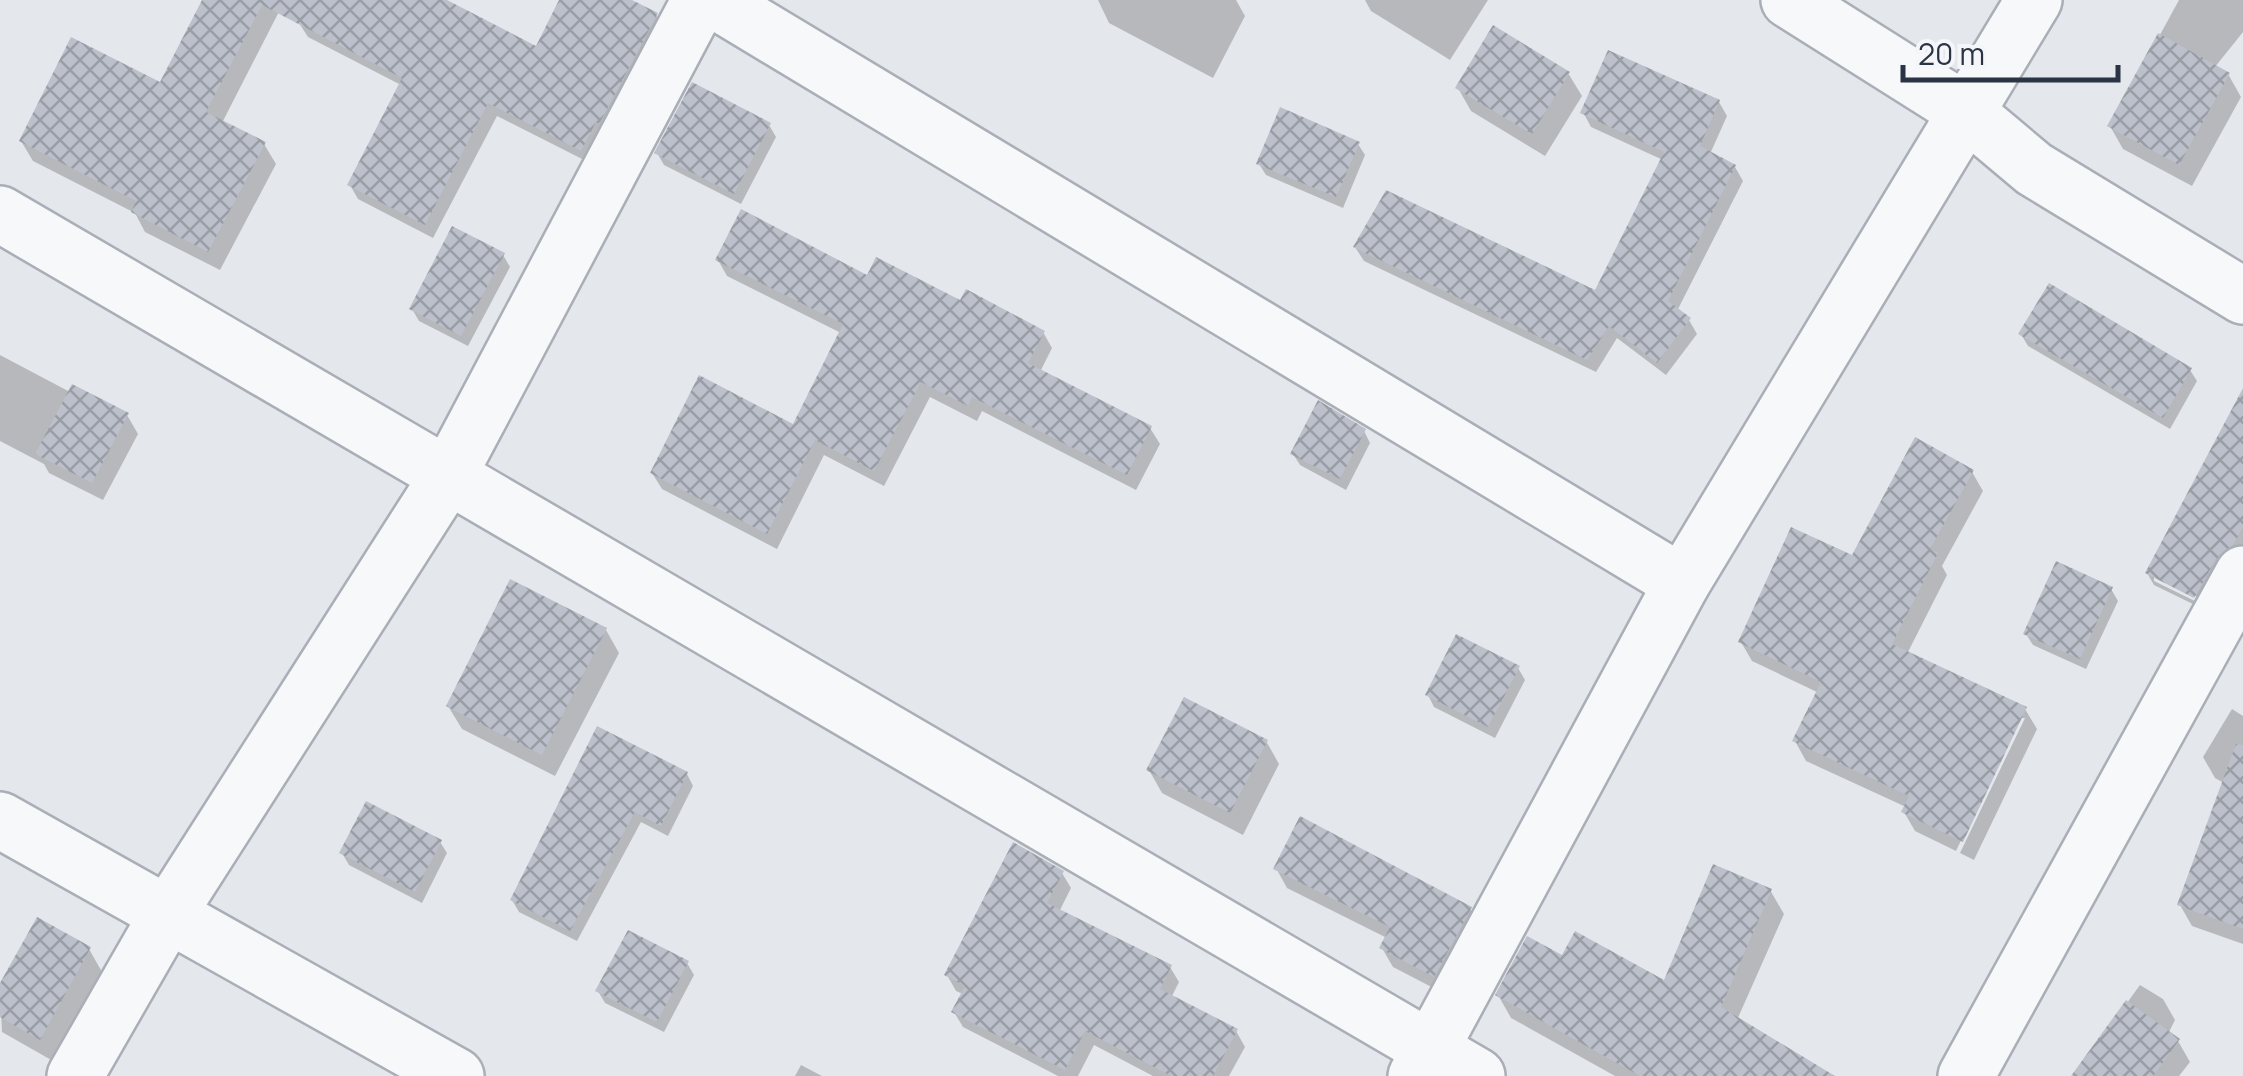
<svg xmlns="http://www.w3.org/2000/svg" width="2243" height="1076" font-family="Manrope,sans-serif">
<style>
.shadow{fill:#0003}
.building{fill:url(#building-cross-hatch)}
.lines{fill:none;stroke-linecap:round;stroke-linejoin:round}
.street-casing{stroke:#a9aeb7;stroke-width:60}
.street{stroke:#f7f8fa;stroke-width:55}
</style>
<defs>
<pattern id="building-cross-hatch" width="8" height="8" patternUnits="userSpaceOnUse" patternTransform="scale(2.5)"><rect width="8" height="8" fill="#bbc0ca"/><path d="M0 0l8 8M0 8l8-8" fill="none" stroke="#989da6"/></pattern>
</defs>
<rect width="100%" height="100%" fill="#e4e7ec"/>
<g class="shadow">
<path d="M205 0H285L222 123 264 144 276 164 220 270 145 232 135 213 33 161 21 141 161 86Z"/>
<path d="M311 0H441L537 49 562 0H627L656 15 664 30 590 163 497 116 433 238 358 199 350 185 401 85 308 37 299 23Z"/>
<path d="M1098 0H1236L1245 16 1213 78 1109 23Z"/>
<path d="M1365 0H1488L1450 60 1371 11Z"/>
<path d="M2179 0H2243V32L2215 67 2228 74 2241 97 2192 186 2123 149 2110 126Z"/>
<path d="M1568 73 1582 96 1545 156 1471 111 1458 88Z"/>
<path d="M1719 102 1727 116 1710 154 1735 167 1743 181 1677 311 1689 320 1697 334 1666 375 1617 338 1596 372 1364 261 1355 247 1596 293 1663 160 1591 127 1583 112Z"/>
<path d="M769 125 776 137 741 204 664 165 657 153Z"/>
<path d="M1358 144 1365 155 1343 208 1266 175 1259 164Z"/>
<path d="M503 255 510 267 468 346 419 321 412 309Z"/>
<path d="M718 260 868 279 961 304 1043 332 1052 348 1040 372 1150 428 1160 444 1136 490 982 411 977 421 930 397 884 486 824 455 777 549 662 489 652 473 794 427 841 333 727 276Z"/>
<path d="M2021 334 2190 370 2197 381 2170 429 2028 346Z"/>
<path d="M0 355 70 392 127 415 138 434 103 500 49 473 44 464 0 441Z"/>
<path d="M1364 431 1370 443 1346 490 1300 465 1293 454Z"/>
<path d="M2243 446V548L2205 601 2154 575V581L2203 605 2201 608 2154 585 2147 573Z"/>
<path d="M1972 472 1983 491 1942 566 1947 575 1907 654 2025 709 2037 729 1974 860 1960 853 2025 718H2019L1956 851 1915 831 1904 812 1906 807 1806 761 1795 741 1819 693 1752 661 1741 642Z"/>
<path d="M2111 589 2118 601 2086 669 2033 645 2026 634Z"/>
<path d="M606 630 619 653 555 776 462 729 448 706Z"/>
<path d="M1518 668 1525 680 1495 738 1434 707 1428 695Z"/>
<path d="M2232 709 2243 716V944L2192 926 2180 905 2224 783 2215 778 2203 757Z"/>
<path d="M1266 741 1279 764 1243 835 1162 793 1149 770Z"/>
<path d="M687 774 693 786 668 836 641 822 577 941 519 912 512 900Z"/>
<path d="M440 842 447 853 422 903 349 865 342 853Z"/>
<path d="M1276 868 1470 909 1481 928 1445 994 1393 967 1382 948 1387 938 1287 888Z"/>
<path d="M1062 873 1071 888 1059 912 1170 967 1179 982 1171 998 1236 1031 1245 1047 1229 1076H1153L1094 1045 1078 1076H1058L963 1027 954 1012 963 994 956 991 947 975Z"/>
<path d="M1770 890 1784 914 1737 1020 1807 1076H1615L1511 1018 1498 995 1665 984Z"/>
<path d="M89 949 102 972 53 1061 2 1032 0 989Z"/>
<path d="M687 963 694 975 664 1032 605 1003 598 991Z"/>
<path d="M2140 985 2163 999 2175 1020 2168 1034 2178 1041 2190 1062 2179 1076H2074Z"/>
<path d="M801 1065 822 1076H795Z"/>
</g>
<g class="building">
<path d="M202 0H447L536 46 559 0H632L658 13 599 124 596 122 581 151 488 103 425 225 347 185 402 78 262 5 206 112 266 142 208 252 131 212 136 201 19 141 71 37 160 82Z"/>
<path d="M1493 25 1570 72 1532 134 1455 88Z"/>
<path d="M2158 33 2230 73 2179 165 2107 126Z"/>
<path d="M1608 50 1720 100 1700 146 1736 165 1668 301 1691 318 1657 363 1609 326 1587 360 1353 247 1386 190 1595 290 1664 152 1580 113Z"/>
<path d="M692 82 771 123 734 194 654 153Z"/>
<path d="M1280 107 1360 142 1336 197 1256 164Z"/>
<path d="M741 209 867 275 876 257 960 300 966 289 1045 331 1028 363 1152 426 1127 475 972 397 968 406 921 382 874 471 815 440 767 534 650 473 699 375 793 424 843 324 715 260Z"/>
<path d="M452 226 505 253 461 336 409 309Z"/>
<path d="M2049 283 2192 368 2163 418 2018 334Z"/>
<path d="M72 384 129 413 92 483 35 454Z"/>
<path d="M2243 388V527L2233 545 2216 559 2194 598 2145 573Z"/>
<path d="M1318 400 1366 429 1340 479 1290 454Z"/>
<path d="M1915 437 1974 470 1930 549 1938 553 1892 644 2027 707 1963 842 1901 812 1909 796 1792 741 1821 682 1738 642 1791 527 1852 555Z"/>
<path d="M2056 561 2113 587 2080 659 2023 634Z"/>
<path d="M510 579 607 628 542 755 446 706Z"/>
<path d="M1456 634 1520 666 1488 727 1425 695Z"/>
<path d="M1184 697 1268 740 1230 813 1146 770Z"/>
<path d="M597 726 688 772 661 826 635 812 570 931 510 900Z"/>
<path d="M2236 744 2243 745V929L2177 905Z"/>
<path d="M366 801 442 840 415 892 339 853Z"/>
<path d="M1300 816 1472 907 1434 977 1379 948 1390 927 1273 869Z"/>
<path d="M1013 842 1064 871 1047 903 1172 965 1160 989 1238 1029 1213 1076H1171L1085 1031 1065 1070 951 1012 965 986 944 975Z"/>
<path d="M1713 864 1772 889 1721 1007 1835 1076H1640L1495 995 1527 936 1562 955 1575 931 1664 980Z"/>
<path d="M37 917 91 947 40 1040 0 1017V983Z"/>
<path d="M628 930 689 961 657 1022 595 991Z"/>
<path d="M2126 1000 2180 1039 2153 1076H2071Z"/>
</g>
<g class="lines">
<g class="street-casing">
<g id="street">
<path d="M714 0 1682 583"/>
<path d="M1789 0 1965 111 2034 169 2243 296"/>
<path d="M0 214 1477 1076"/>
<path d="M0 820 456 1076"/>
<path d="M75 1076 168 914 448 476 700 0"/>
<path d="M1416 1076 1682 583 2034 0"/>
<path d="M1966 1076 2243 574"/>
</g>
</g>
<use href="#street" class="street"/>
</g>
<path d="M1903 65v15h215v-15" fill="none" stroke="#2b3445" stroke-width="5"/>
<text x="1918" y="65" font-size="30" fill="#2b3445" stroke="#f4f6f9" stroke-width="8" paint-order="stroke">20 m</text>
</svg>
